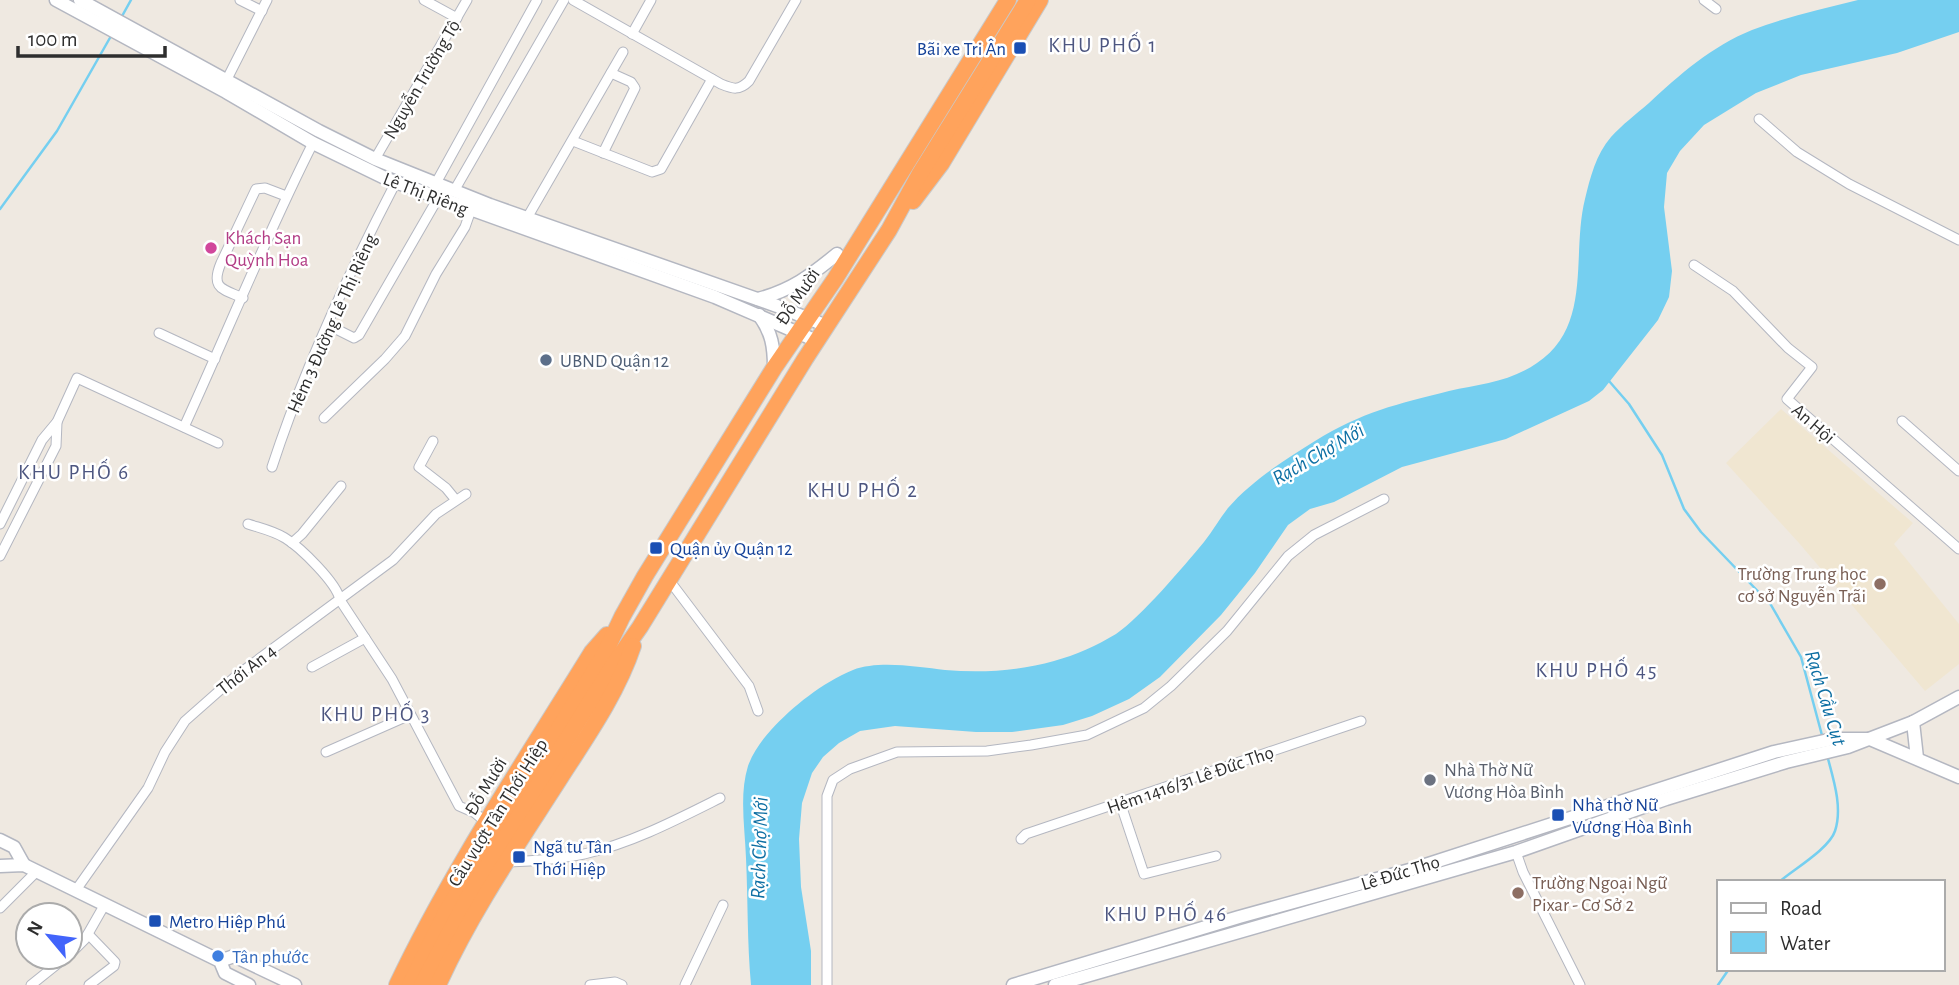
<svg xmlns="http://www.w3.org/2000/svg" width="1959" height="985" font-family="'Alegreya Sans',sans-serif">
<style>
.education{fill:#f0e6d1}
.water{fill:#75cff0}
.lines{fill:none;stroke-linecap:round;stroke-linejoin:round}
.stream{stroke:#75cff0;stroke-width:2.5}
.street-casing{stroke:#b4b7c1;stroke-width:11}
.secondary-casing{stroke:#b4b7c1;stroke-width:15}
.highway-casing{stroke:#c9c9c9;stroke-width:18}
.street{stroke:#fff;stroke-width:9}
.secondary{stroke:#fff;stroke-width:12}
.highway{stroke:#ffa35c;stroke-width:16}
.transit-dot{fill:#1a4fb4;stroke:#fff;stroke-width:2.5}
.hotel-dot{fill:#d1479c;stroke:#fff;stroke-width:2.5}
.service-dot{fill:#5c6f8a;stroke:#fff;stroke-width:2.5}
.education-dot{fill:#8d6e63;stroke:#fff;stroke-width:2.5}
.worship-dot{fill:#6b7280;stroke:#fff;stroke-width:2.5}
.shop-dot{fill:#3f7fe0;stroke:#fff;stroke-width:2.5}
.labels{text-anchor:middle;stroke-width:5;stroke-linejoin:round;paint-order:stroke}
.transit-label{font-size:19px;fill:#164399;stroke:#fff;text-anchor:start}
.street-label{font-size:19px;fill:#2e2e2e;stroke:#fff}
.hotel-label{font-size:19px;fill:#b23c85;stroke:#fff;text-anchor:start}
.service-label{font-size:19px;fill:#4e5e75;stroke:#fff;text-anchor:start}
.education-label{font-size:19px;fill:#785e54;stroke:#fff;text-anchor:end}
.worship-label{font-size:19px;fill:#5b616d;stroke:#fff;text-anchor:start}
.shop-label{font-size:19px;fill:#366cbe;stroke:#fff;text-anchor:start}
.neighbourhood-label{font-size:21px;letter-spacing:2px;fill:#4d5680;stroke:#fff}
.water-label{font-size:21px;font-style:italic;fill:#0d6fa3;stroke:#fff}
</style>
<rect width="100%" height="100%" fill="#efe9e1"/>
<path class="education" d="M1781 409 1913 523 1894 544 1959 624V664L1925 691 1799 543 1726 463Z"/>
<path class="water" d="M1858 0H1959V32L1897 53 1801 75 1756 93 1704 125 1680 151 1667 173 1664 207 1672 271 1669 297 1658 320 1603 390 1589 401 1506 439 1402 467 1334 502 1310 509 1288 525 1255 573 1221 615 1160 677 1129 699 1092 716 1063 725 1012 732H976L895 726 860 731 839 743 823 757 812 773 802 803 799 839 801 887 811 951V985H751C747 942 748 901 746 858 745 828 739 795 748 766 753 752 762 740 771 730 793 706 822 683 853 670 879 660 918 667 945 670 981 673 1019 671 1054 661 1076 655 1096 646 1116 634 1142 616 1183 567 1204 542 1213 531 1219 519 1228 508 1252 480 1285 460 1315 441 1362 412 1397 404 1449 391 1480 384 1510 382 1537 363 1593 326 1571 255 1585 199 1590 178 1596 154 1611 137 1622 125 1636 114 1649 103 1679 75 1712 46 1752 30 1786 17 1822 9 1858 0Z"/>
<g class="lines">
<g class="stream">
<path d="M121 18 131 0"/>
<path d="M0 209 57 131 111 36"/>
<path d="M1609 381 1629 404 1662 455 1684 509 1701 532 1771 605 1801 657 1823 739"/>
<path d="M1779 882C1794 869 1829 849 1835 831 1843 807 1833 778 1827 755"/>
<path d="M1718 985 1729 969"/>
</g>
<g class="street-casing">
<g id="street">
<path d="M240 0 262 11"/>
<path d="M424 0 457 18"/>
<path d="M573 0 721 84C733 89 739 91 749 81L796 0"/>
<path d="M1704 0 1716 9"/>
<path d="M632 34 651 0"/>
<path d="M224 85 267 0"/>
<path d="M1759 119 1797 152 1849 184 1959 240"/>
<path d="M573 141 652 172 661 169 712 79"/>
<path d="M603 153 635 88 631 82 611 73"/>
<path d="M375 159 467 0"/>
<path d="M436 183 537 0"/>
<path d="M454 191 564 0"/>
<path d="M527 218 623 52"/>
<path d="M1694 265 1733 291 1788 348 1812 367 1787 399 1959 549"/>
<path d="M243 298C223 289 210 289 221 263L256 189 265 188 286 196"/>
<path d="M328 325 354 338 359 335 438 198"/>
<path d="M159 333 215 359"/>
<path d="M324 418 385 359 405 336 436 274 465 227 471 210"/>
<path d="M1902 421 1959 471"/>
<path d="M184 427C227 333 266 236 313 143"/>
<path d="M433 441 419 467 446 488 455 499"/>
<path d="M272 467C304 369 348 274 396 182"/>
<path d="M0 524 42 440 57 422 77 378 218 443"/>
<path d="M248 524C260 528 274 531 285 538 300 547 337 583 340 600L392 679 459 806 475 813 487 823"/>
<path d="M292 543 302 534 341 486"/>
<path d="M0 556 56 446 57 422"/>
<path d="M669 580 749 686 758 711"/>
<path d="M312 667 365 638"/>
<path d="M326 752 410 715"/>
<path d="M1120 802 1144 874 1216 856"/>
<path d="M1021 839 1026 834 1361 721"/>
<path d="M1516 852 1523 872 1580 985"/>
<path d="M508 862C533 861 559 859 584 854 632 843 676 820 720 798"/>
<path d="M76 890 148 788 165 752 185 721 236 676 393 560 436 514 466 494"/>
<path d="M0 908 37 871"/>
<path d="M88 934 115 962 114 966 89 985"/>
<path d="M70 954 85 939 105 904"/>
<path d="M31 985 66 957"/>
<path d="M590 985 615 982 622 985"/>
<path d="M685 985 723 905"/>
<path d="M827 985V796L833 780 850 769 897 752 987 751 1031 745 1087 735 1144 708 1171 686 1227 631 1288 556 1314 535 1384 499"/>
</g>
</g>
<g class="secondary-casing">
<g id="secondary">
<path d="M56 0 226 92 313 143 387 179 715 297 817 341"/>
<path d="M80 0 319 131 375 159 490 205 777 306 827 326"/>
<path d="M758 299C792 290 810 276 837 254"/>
<path d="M759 315C772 333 774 347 774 368"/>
<path d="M1913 722 1917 758"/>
<path d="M0 840 14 847 24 865"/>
<path d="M0 866 24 865 220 961 225 973 249 985"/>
<path d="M220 961 234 956 295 985"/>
<path d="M1013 985 1239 917 1413 869 1774 752 1833 739H1870L1959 777"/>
<path d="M1055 985 1516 852 1666 799 1786 762 1848 747 1913 722 1959 697"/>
</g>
</g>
<g class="highway-casing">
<g id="highway">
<path d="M913 201 941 164 1040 0"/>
<path d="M397 985C452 869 525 761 592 652L607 635"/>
<path d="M410 985 445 914 603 657 622 617 645 576 774 368 835 279 1008 0"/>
<path d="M422 985 470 894 614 664 640 627 805 359 889 230 919 175 1028 0"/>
<path d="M438 985C472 910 520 841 564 772 590 732 618 691 633 646"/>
</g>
</g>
<use href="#street" class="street"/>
<use href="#secondary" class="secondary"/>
<use href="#highway" class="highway"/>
</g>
<g class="transit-dot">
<rect x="1013" y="41" width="14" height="14" rx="3.5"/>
<rect x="649" y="541" width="14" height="14" rx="3.5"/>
<rect x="1551" y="808" width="14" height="14" rx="3.5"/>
<rect x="512" y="850" width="14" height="14" rx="3.5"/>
<rect x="148" y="914" width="14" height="14" rx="3.5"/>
</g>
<circle class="hotel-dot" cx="211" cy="248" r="7"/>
<circle class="service-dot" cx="546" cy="360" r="7"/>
<g class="education-dot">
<circle cx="1880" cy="584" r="7"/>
<circle cx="1518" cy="893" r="7"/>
</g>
<circle class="worship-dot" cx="1430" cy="780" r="7"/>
<circle class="shop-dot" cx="218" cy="956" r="7"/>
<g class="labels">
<g class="transit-label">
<text x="1006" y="55" text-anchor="end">Bãi xe Tri Ân</text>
<text x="670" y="555">Quận ủy Quận 12</text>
<text x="1572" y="811">Nhà thờ Nữ<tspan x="1572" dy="22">Vương Hòa Bình</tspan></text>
<text x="533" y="853">Ngã tư Tân<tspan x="533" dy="22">Thới Hiệp</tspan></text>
<text x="169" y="928">Metro Hiệp Phú</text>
</g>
<g class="street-label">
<text transform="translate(421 79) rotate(-60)" y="7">Nguyễn Trường Tộ</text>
<text transform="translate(426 193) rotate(21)" y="7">Lê Thị Riêng</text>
<text transform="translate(797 296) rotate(-56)" y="7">Đỗ Mười</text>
<text transform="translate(331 323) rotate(-66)" y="7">Hẻm 3 Đường Lê Thị Riêng</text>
<text transform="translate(1814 423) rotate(41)" y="7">An Hội</text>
<text transform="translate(246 669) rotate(-38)" y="7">Thới An 4</text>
<text transform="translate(1190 779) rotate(-19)" y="7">Hẻm 1416/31 Lê Đức Thọ</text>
<text transform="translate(485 786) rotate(-59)" y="7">Đỗ Mười</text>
<text transform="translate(497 812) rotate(-58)" y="7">Cầu vượt Tân Thới Hiệp</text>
<text transform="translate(1400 872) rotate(-17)" y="7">Lê Đức Thọ</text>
</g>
<g class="hotel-label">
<text x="225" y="244">Khách Sạn<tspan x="225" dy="22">Quỳnh Hoa</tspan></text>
</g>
<g class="service-label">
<text x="560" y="367">UBND Quận 12</text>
</g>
<g class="education-label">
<text x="1866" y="580">Trường Trung học<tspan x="1866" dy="22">cơ sở Nguyễn Trãi</tspan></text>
<text x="1532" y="889" text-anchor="start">Trường Ngoại Ngữ<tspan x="1532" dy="22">Pixar - Cơ Sở 2</tspan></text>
</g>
<g class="worship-label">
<text x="1444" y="776">Nhà Thờ Nữ<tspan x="1444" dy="22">Vương Hòa Bình</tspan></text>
</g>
<g class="shop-label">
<text x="232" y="963">Tân phước</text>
</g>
<g class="neighbourhood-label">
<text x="1103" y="52">KHU PHỐ 1</text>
<text x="74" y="479">KHU PHỐ 6</text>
<text x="863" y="497">KHU PHỐ 2</text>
<text x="1597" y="677">KHU PHỐ 45</text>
<text x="376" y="721">KHU PHỐ 3</text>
<text x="1166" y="921">KHU PHỐ 46</text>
</g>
<g class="water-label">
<text transform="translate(1318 454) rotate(-30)" y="7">Rạch Chợ Mới</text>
<text transform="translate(1826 698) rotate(73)" y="7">Rạch Cầu Cụt</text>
<text transform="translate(759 848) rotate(-88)" y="7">Rạch Chợ Mới</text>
</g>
</g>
<rect x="1717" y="880" width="228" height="91" fill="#ffffff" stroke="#ababab" stroke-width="2"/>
<rect x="1731" y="903" width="35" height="10" fill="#ffffff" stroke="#ababab" stroke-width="2"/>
<text x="1780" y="915" font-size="21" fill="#2e2e2e">Road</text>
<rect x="1731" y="932" width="35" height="21" fill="#75cff0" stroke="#ababab" stroke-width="2"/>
<text x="1780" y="950" font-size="21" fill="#2e2e2e">Water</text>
<g transform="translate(49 936) rotate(299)"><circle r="33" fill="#ffffff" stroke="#ababab" stroke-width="2"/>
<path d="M0-5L12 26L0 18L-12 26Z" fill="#4264fb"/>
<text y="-10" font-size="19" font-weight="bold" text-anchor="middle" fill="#2e2e2e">N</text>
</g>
<path d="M18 46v10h147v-10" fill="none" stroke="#2e2e2e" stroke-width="3.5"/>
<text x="28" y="46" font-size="21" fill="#2e2e2e" stroke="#ffffff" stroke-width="5" paint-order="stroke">100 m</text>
</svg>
